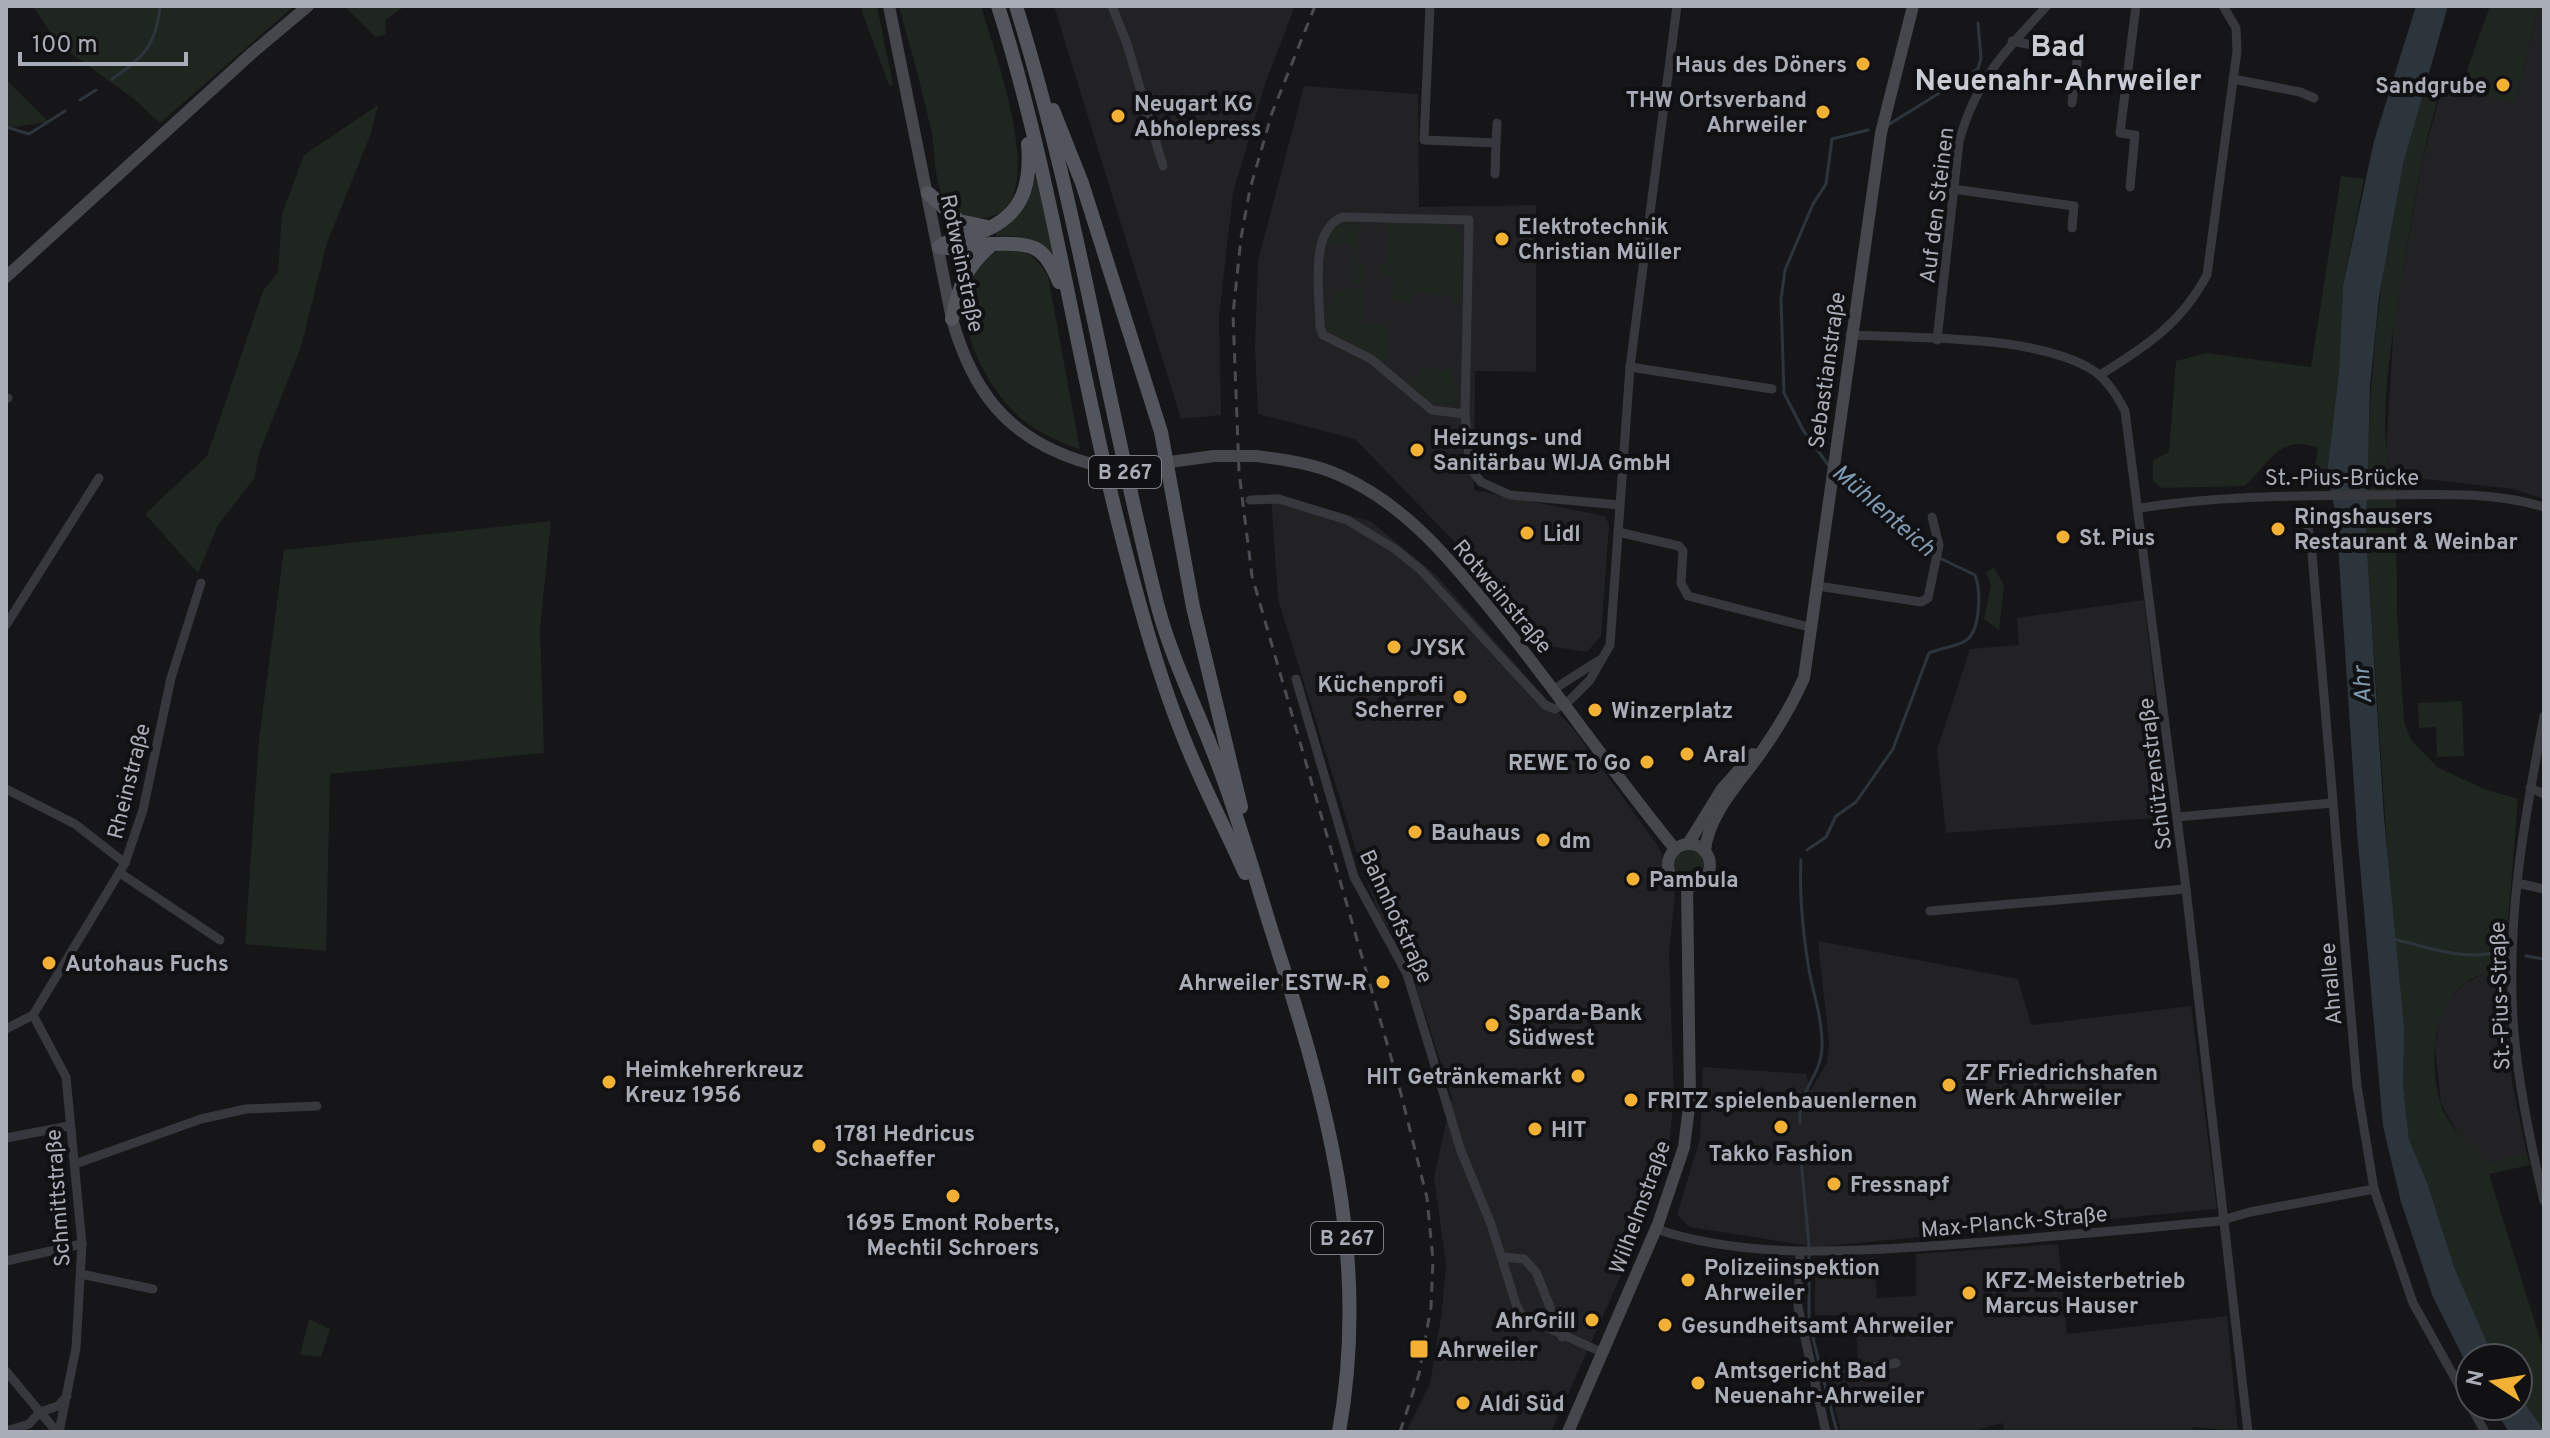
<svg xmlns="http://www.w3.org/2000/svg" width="2550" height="1438" font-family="Overpass,sans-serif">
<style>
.built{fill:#222225}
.green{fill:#1e261f}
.water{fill:#2c353c}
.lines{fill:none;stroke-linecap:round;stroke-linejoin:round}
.stream{stroke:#2c353c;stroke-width:3}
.street{stroke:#37383d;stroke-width:9}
.secondary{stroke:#45474d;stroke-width:12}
.primary{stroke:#53555c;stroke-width:14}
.rail{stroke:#4a4c52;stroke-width:3;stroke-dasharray:10 8;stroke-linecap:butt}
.secondary-bridge{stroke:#45474d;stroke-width:12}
.poi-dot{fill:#f2b134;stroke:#111113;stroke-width:3}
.labels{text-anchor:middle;stroke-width:8;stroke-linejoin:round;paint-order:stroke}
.shield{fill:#111113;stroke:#7b7e86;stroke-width:2}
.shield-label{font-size:20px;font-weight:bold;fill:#a8adb8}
.poi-label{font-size:22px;font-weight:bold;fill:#a8adb8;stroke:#111113;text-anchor:start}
.street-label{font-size:22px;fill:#a8adb8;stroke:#111113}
.water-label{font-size:24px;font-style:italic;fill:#7f9bb3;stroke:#111113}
.district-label{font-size:30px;font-weight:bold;fill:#c9ccd4;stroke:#111113}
</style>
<rect width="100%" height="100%" fill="#161618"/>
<g class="built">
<path d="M1054 6H1295L1266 81 1233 193 1219 317 1221 415 1181 419Z"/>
<path d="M2538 6H2544V499L2513 489 2407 477 2388 466 2386 454 2394 323 2422 163 2442 86 2516 103Z"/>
<path d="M1304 86 1418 94 1419 207 1536 205V372L1475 371 1474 490 1605 516 1609 525 1601 636 1587 652 1535 644 1476 564 1355 439 1258 414 1255 347 1258 261Z"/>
<path d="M1271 493 1370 521 1436 575 1575 731 1660 849 1675 895 1669 952 1674 1098 1669 1144 1648 1215 1551 1432H1406L1430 1384 1442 1311 1446 1264 1434 1177 1452 1097 1405 953 1379 914 1359 860 1278 599Z"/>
<path d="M2144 600 2169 817 1946 833 1937 750 1970 649 2019 645 2017 618Z"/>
<path d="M1818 941 2018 979 2031 1025 2191 1006 2217 1209 1816 1247 1690 1227 1677 1215 1700 1139 1703 1067 1806 1074 1810 1091 1827 1063 1829 1041Z"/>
<path d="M2489 971H2504L2512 1083 2527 1154 2486 1163 2459 1134 2441 1104 2435 1047 2441 1011 2448 1000 2464 984Z"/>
<path d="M2058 1244 2067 1334 2227 1316 2238 1431 2193 1427 2192 1432H2004L2003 1423 1968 1432H1841L1825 1365 1858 1360 1855 1315H1815V1261L1874 1258 1877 1298 1916 1296V1254Z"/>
</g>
<g class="green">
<path d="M33 6H294L160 123 133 98 58 44Z"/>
<path d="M344 6H405L385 20 386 34 376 37Z"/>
<path d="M860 6H877L893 85H889Z"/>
<path d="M899 6H981C992 47 1061 222 976 218 964 218 953 211 946 201 933 183 936 151 931 130 922 88 910 47 899 6Z"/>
<path d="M2490 6H2538L2516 103 2460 90Z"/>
<path d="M6 79 9 83 49 122 6 128Z"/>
<path d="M2425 82 2442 86C2423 143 2415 201 2405 260 2394 327 2379 398 2388 466L2396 473 2397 614 2404 722 2411 740 2437 767 2484 789 2518 799 2504 971C2435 972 2425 1051 2441 1105 2449 1129 2472 1144 2486 1163L2527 1154 2530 1165 2489 1174 2544 1352V1431L2518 1393V1358H2494L2454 1267 2428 1185 2409 1139 2403 1085 2366 533C2367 381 2380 228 2425 82Z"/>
<path d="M378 105 371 133 327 243 301 347 258 456 255 477 218 525 198 573 145 514 207 456 263 291 278 272 282 214 304 155Z"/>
<path d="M1036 174 1054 255C1036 237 1020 235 996 236L995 231C1023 213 1027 206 1036 174Z"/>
<path d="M2341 176 2364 179 2343 286 2339 372 2327 473 2313 480 2318 448C2280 433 2269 463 2245 486L2162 488 2153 481V460L2169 452 2176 361 2206 353 2311 367Z"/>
<path d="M1344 223 1366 224 1358 227 1357 263 1365 264V283L1352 282 1353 244 1326 243 1330 232Z"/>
<path d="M1380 223C1470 223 1464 213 1462 303H1452L1451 295 1412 293 1411 302H1393L1394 275 1379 273V263H1386L1388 227 1380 226Z"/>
<path d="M1004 248C1027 249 1036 257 1048 276L1080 450C1057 440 1034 432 1016 414 974 373 932 278 1004 248Z"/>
<path d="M1342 287 1363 289 1362 325 1388 326 1387 363 1326 328 1325 307H1333V292H1341Z"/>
<path d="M1421 369 1451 370 1454 387 1460 388 1455 401 1443 406 1426 399 1408 378H1420Z"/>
<path d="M551 521 540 628 544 753 330 774 326 951 245 944 259 739 284 550Z"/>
<path d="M1994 568 2004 585 1999 630 1984 619 1991 585 1986 572Z"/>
<path d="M2462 701 2464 756 2437 757 2436 727 2419 728 2418 703Z"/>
<circle cx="1688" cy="866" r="17"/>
<path d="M309 1319 330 1329 321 1357 300 1355Z"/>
</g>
<g class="water">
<path d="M2416 6H2448L2403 164 2379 297 2370 385 2366 533 2384 818 2404 1027 2403 1085 2409 1139 2428 1185 2454 1267 2494 1358H2470V1371L2433 1297 2401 1202 2383 1126 2357 831 2336 515 2327 473 2339 372 2343 286 2374 141Z"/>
<path d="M2518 1393 2544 1431V1432H2509L2492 1406H2518Z"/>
</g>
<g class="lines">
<g class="stream">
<path d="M1976 6V7"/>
<path d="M112 79C143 58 156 46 160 6"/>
<path d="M80 100 96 90"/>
<path d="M1888 125 1978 69 1981 58 1978 23"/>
<path d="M6 127 29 134 65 111"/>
<path d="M1829 466 1803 430 1784 393 1781 299 1785 270 1813 204 1826 184 1832 139 1868 130"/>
<path d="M1807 850 1826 837 1836 816 1856 802 1893 749 1929 653C1940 648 1956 647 1965 641 1981 632 1981 590 1975 575L1927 552 1837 474"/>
<path d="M2393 939C2429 947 2461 961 2498 952"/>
<path d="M2526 956 2544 959"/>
<path d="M1800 1123C1797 1091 1820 1078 1822 1049 1823 1020 1814 997 1809 970 1803 933 1799 897 1801 860"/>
<path d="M1801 1160 1809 1245V1322L1822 1374"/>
<path d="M1824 1381 1837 1432"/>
</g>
<g class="street">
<path d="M1112 6 1127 44 1163 166"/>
<path d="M1430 6 1424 140 1496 143 1495 174"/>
<path d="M2012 41 2078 54 2072 103"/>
<path d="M2233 79 2300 92 2314 98"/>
<path d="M1496 143 1497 123"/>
<path d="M2130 187 2135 135 2120 133 2136 6"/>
<path d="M1953 189 2074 206 2072 228"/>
<path d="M1850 335C1916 338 2035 335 2091 369 2106 378 2117 395 2125 411L2186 889 2248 1432"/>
<path d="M1937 340 1959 142C1975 82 2005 50 2047 6"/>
<path d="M1630 367 1772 389"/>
<path d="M2100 375C2145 347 2181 324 2207 275L2237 51 2236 28 2223 6"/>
<path d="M6 399 8 398"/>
<path d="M1465 414 1432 410 1371 359 1323 335 1320 327C1320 296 1308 229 1343 217L1469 220 1465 414 1470 468 1481 482 1510 495 1620 505"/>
<path d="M1250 500 1279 499 1347 520 1395 549 1421 570 1545 705 1555 709 1570 700 1590 680 1610 645 1630 367 1677 6"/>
<path d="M2140 508C2216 496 2290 496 2367 495 2425 495 2488 490 2544 507"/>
<path d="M2304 508 2311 542 2357 1086 2374 1189 2413 1303 2485 1432"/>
<path d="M1618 532 1679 546 1683 551 1681 583 1688 596 1813 628"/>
<path d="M1818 586 1921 602 1928 598 1939 545 1932 517"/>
<path d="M6 625 99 478"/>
<path d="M1296 679 1354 877 1407 974 1461 1151 1491 1224 1516 1304 1522 1316 1601 1352"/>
<path d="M1554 689 1598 661"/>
<path d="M2544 716C2524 820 2505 926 2514 1032 2519 1090 2531 1146 2544 1201"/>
<path d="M2530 788 2544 794"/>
<path d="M6 789 75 824 125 863"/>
<path d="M2177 817 2332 803"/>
<path d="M120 873 220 940"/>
<path d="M2517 883 2544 889"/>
<path d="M1930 911 2186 889"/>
<path d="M33 1015 125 863 143 810 171 678 201 583"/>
<path d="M33 1015 66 1077 82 1244 76 1348 59 1432"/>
<path d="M6 1029 33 1015"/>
<path d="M6 1138 69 1126"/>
<path d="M75 1164 201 1119 246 1109 317 1106"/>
<path d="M1656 1229C1749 1260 1850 1251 1946 1245 2037 1238 2128 1230 2219 1221L2250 1212 2374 1189"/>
<path d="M1800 1253 1798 1307 1826 1432"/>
<path d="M1502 1257 1524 1259 1536 1272 1562 1337"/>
<path d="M6 1261 82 1244"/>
<path d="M81 1274 153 1289"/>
<path d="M6 1371 40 1412 58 1406 67 1396"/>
<path d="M1814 1379 1896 1363"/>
<path d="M6 1431 29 1424 40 1412 57 1432"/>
</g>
<g class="secondary">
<path d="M889 6 952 319C972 390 1006 436 1078 460"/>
<path d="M6 277 251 54 308 6"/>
<path d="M1256 456C1285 460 1312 463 1339 475 1411 506 1461 573 1508 631 1565 703 1617 778 1675 849"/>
<path d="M1133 467 1214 456"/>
<circle cx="1689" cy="865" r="21"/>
<path d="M1688 844 1722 789 1753 754"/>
<path d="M1705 851C1708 815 1740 782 1760 754 1777 730 1792 705 1804 678L1881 133 1913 6"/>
<path d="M1568 1432 1658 1224 1684 1147 1690 1099 1687 886"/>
</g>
<g class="primary">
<path d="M998 6C1052 176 1075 353 1119 526 1138 601 1159 680 1189 751 1206 792 1227 832 1245 873"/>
<path d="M1016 6C1078 204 1107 410 1159 611 1174 665 1201 717 1220 770 1240 823 1255 878 1272 932 1326 1099 1371 1255 1339 1432"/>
<path d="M1053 110 1082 183 1161 432 1193 607 1241 807"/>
<path d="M928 193 959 221 988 227"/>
<path d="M939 247C951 238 961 238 975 234 1020 219 1032 190 1028 144"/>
<path d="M939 247 957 249 990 244"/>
<path d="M952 319C959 286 966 265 993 244 1032 243 1044 244 1059 282"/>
</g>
<path class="rail" d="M1315 6 1272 113 1250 189 1241 238 1233 314 1239 472 1252 576 1397 1078 1427 1198 1433 1260 1431 1307 1419 1374 1400 1432"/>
<g class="secondary-bridge">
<path d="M1214 456H1256"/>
<path d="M1078 460 1095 465 1133 467"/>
</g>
</g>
<g class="poi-dot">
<circle cx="1863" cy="64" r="8"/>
<circle cx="2503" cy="85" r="8"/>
<circle cx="1823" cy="112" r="8"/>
<circle cx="1118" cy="116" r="8"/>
<circle cx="1502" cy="239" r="8"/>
<circle cx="1417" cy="450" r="8"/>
<circle cx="2278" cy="529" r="8"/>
<circle cx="1527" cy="533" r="8"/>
<circle cx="2063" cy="537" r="8"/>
<circle cx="1394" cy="647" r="8"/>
<circle cx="1460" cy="697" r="8"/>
<circle cx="1595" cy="710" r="8"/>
<circle cx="1687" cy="754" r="8"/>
<circle cx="1647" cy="762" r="8"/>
<circle cx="1415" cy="832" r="8"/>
<circle cx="1543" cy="840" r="8"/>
<circle cx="1633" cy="879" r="8"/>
<circle cx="49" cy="963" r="8"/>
<circle cx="1383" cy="982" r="8"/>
<circle cx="1492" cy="1025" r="8"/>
<circle cx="1578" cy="1076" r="8"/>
<circle cx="609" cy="1082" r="8"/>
<circle cx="1949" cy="1085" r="8"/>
<circle cx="1631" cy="1100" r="8"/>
<circle cx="1781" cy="1127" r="8"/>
<circle cx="1535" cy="1129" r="8"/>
<circle cx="819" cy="1146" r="8"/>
<circle cx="1834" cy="1184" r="8"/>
<circle cx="953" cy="1196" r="8"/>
<circle cx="1688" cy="1280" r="8"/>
<circle cx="1969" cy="1293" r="8"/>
<circle cx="1592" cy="1320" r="8"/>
<circle cx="1665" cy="1325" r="8"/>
<rect x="1409" y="1339" width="20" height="20" rx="4"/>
<circle cx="1698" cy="1383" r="8"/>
<circle cx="1463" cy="1403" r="8"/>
</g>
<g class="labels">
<g class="shield">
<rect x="1089" y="456" width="72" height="32" rx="6"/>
<rect x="1311" y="1222" width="72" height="32" rx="6"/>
</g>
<g class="shield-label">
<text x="1125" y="479">B 267</text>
<text x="1347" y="1245">B 267</text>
</g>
<g class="poi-label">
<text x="1847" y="72" text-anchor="end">Haus des Döners</text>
<text x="2487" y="93" text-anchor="end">Sandgrube</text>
<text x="1807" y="107" text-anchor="end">THW Ortsverband<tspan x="1807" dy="25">Ahrweiler</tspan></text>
<text x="1134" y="111">Neugart KG<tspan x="1134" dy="25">Abholepress</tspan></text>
<text x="1518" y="234">Elektrotechnik<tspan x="1518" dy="25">Christian Müller</tspan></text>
<text x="1433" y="445">Heizungs- und<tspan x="1433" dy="25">Sanitärbau WIJA GmbH</tspan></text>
<text x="2294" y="524">Ringshausers<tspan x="2294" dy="25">Restaurant &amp; Weinbar</tspan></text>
<text x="1543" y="541">Lidl</text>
<text x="2079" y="545">St. Pius</text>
<text x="1410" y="655">JYSK</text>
<text x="1444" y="692" text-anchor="end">Küchenprofi<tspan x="1444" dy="25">Scherrer</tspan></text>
<text x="1611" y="718">Winzerplatz</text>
<text x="1703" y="762">Aral</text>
<text x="1631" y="770" text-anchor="end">REWE To Go</text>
<text x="1431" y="840">Bauhaus</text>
<text x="1559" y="848">dm</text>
<text x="1649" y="887">Pambula</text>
<text x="65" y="971">Autohaus Fuchs</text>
<text x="1367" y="990" text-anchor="end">Ahrweiler ESTW-R</text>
<text x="1508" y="1020">Sparda-Bank<tspan x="1508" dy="25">Südwest</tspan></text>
<text x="625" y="1077">Heimkehrerkreuz<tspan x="625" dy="25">Kreuz 1956</tspan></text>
<text x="1965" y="1080">ZF Friedrichshafen<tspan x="1965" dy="25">Werk Ahrweiler</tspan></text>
<text x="1562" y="1084" text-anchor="end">HIT Getränkemarkt</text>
<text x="1647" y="1108">FRITZ spielenbauenlernen</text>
<text x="1551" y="1137">HIT</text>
<text x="835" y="1141">1781 Hedricus<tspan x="835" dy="25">Schaeffer</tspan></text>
<text x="1781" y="1161" text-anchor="middle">Takko Fashion</text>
<text x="1850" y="1192">Fressnapf</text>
<text x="953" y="1230" text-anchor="middle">1695 Emont Roberts,<tspan x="953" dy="25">Mechtil Schroers</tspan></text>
<text x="1704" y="1275">Polizeiinspektion<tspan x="1704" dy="25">Ahrweiler</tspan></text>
<text x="1985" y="1288">KFZ-Meisterbetrieb<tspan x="1985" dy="25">Marcus Hauser</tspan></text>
<text x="1576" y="1328" text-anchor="end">AhrGrill</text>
<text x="1681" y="1333">Gesundheitsamt Ahrweiler</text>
<text x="1437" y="1357">Ahrweiler</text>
<text x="1714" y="1378">Amtsgericht Bad<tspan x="1714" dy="25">Neuenahr-Ahrweiler</tspan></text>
<text x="1479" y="1411">Aldi Süd</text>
</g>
<g class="street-label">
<text transform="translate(1936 205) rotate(-83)" y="8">Auf den Steinen</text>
<text transform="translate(963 263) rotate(78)" y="8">Rotweinstraße</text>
<text transform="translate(1826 370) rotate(-82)" y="8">Sebastianstraße</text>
<text x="2342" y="485">St.-Pius-Brücke</text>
<text transform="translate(1503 596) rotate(50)" y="8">Rotweinstraße</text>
<text transform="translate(2154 774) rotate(-97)" y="8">Schützenstraße</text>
<text transform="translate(128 781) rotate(-76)" y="8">Rheinstraße</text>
<text transform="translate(1397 916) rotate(65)" y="8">Bahnhofstraße</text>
<text transform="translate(2330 984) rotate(-95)" y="8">Ahrallee</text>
<text transform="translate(2499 996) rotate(-92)" y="8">St.-Pius-Straße</text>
<text transform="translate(57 1198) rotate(-94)" y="8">Schmittstraße</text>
<text transform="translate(1639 1207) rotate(-70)" y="8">Wilhelmstraße</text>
<text transform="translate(2014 1221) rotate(-5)" y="8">Max-Planck-Straße</text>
</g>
<g class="water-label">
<text transform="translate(1884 510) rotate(41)" y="8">Mühlenteich</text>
<text transform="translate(2362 685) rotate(-94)" y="8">Ahr</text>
</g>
<g class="district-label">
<text x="2058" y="56">Bad<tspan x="2058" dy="34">Neuenahr-Ahrweiler</tspan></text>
</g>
</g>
<rect width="2550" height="1438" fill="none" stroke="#a8adb8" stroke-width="16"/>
<g transform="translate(2494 1382) rotate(282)"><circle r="38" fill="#111113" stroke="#4d4f55" stroke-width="2"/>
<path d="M0-6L14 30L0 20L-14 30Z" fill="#f2b134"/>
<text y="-12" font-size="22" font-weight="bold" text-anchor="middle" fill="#a8adb8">N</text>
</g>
<path d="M20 52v12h166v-12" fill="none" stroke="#a8adb8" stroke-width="4"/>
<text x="32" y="52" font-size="24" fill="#a8adb8" stroke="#111113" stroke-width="6" paint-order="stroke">100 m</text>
</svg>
